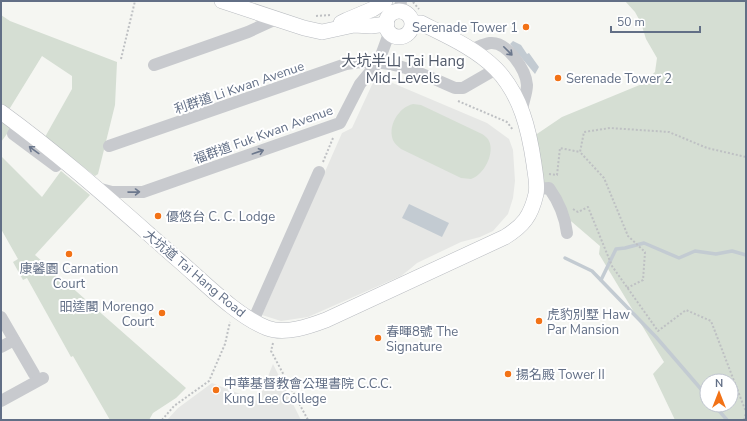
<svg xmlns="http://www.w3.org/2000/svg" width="747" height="421" font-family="'Nunito Sans','Noto Sans TC',sans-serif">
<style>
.built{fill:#e6e7e5}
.green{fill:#d5ded3;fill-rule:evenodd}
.water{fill:#c3cbd2}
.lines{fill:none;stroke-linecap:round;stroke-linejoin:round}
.stream{stroke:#c3cbd2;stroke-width:3.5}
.major-casing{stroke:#b8bbc0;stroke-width:16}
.path{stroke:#bec0c3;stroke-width:2;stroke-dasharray:2 2;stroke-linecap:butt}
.minor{stroke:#c8cace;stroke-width:12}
.major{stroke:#fff;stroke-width:15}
.oneway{stroke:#6c788d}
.poi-dot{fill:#f27216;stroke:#fff;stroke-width:1.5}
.labels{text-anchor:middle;stroke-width:4;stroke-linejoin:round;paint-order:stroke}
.poi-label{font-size:13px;fill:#626f86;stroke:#fff;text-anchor:start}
.street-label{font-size:13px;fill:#626f86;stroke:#fff}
.quarter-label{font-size:15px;fill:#515a6a;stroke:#fff}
</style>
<rect width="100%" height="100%" fill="#f5f6f2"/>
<g class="built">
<path d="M376 76 487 123 509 139 513 150 515 181 513 198 508 214 493 231 480 237 461 242 417 263 410 269 401 276 308 317 281 321 262 315 342 133 352 128Z"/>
<path d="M273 364 301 420H167L178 408 212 383 258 401Z"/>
</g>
<g class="green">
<path d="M625 1H746V420H675L653 374 664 362 599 254 600 246 558 210 540 182 531 138 562 117 642 84 655 72 657 58 646 39 641 23 635 12ZM707 381H731V405H707Z"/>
<path d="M1 15 10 21 117 62 115 105 98 174 95 176 45 137 72 89V76L42 56 10 108H7L1 104Z"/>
<path d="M413 104 421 105 482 134C485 136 488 138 489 141 495 153 484 175 471 179 468 179 465 178 461 178L401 149C398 146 395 144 394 142 386 127 399 107 413 104Z"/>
<path d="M1 119 12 127 1 142Z"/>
<path d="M1 156 42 197 61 171 90 195 35 255 186 388 176 398 153 413 149 420H110L73 356 71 357 27 278 23 280 13 262 18 259 1 229Z"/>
</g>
<g class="water">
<path d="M513 41 521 45 527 54 529 53 539 67 535 74 510 44Z"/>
<path d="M409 204 449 223 442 237 402 218Z"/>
</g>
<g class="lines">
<g class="stream">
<path d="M565 258 592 271 656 337 707 396"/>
<path d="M601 280 616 249 625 248 644 243 679 258 695 251 716 254 732 251 746 255"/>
<path d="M714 405 727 420"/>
</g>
<g class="major-casing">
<g id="major">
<path d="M222 1 304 28 322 32 354 25 371 26 387 24"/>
<circle cx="399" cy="24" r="13"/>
<path d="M341 23 347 20 373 9 385 1"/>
<path d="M1 112C63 157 119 208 176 258 202 280 236 316 267 328 285 335 310 326 326 320L505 237C523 226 531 216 536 194 538 185 535 173 534 164 529 130 521 95 496 69 475 48 447 36 421 23H413"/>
</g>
</g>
<g class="path">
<path d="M413 2 419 9"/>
<path d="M316 16 331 15"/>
<path d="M121 59 135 1"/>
<path d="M458 101 507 122 513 130"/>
<path d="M323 162 333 138"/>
<path d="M549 174 557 175 560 148 580 152"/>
<path d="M573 209 578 212 588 207 612 266 658 331 686 310 711 321 746 412"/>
<path d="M627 288 643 280 645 252 628 236 604 178 580 152 584 132 610 128 669 132 707 148 746 157"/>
<path d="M273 343 271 351 308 420"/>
<path d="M162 420 174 406 209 381 225 344 230 322"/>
<path d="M744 420 746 413"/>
</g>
<g class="minor">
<path d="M400 11 401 1"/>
<path d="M472 49C478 47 484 44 490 43 507 41 526 70 527 85 527 93 523 102 522 110"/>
<path d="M154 65 248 32 276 19"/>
<path d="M19 125 13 134 56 166 62 158"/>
<path d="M109 146 346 64C387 56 418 72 455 88H463L496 69"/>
<path d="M97 188 112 192H143L340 123 360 84 379 61 387 39 390 33"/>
<path d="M536 189 549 188C559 202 565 216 567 233"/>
<path d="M1 317 34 374"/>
<path d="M253 321 319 172"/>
<path d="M1 347 14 340"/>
<path d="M1 401 43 378"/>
</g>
<use href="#major" class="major"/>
</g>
<defs><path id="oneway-shaft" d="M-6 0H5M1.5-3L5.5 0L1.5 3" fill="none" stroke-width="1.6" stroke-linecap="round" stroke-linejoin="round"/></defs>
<g class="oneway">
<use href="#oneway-shaft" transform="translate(508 51) rotate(45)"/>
<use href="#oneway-shaft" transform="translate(34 150) rotate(-144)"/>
<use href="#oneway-shaft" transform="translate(258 152) rotate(-19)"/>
<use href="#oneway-shaft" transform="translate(134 192) rotate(-1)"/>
</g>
<g class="poi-dot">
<circle cx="526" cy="27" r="4"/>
<circle cx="558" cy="78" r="4"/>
<circle cx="158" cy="216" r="4"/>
<circle cx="69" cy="254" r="4"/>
<circle cx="162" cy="313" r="4"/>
<circle cx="539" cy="321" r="4"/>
<circle cx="378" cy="338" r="4"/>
<circle cx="508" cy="374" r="4"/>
<circle cx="216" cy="390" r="4"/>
</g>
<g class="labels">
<g class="poi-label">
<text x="518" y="32" text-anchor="end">Serenade Tower 1</text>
<text x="566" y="83">Serenade Tower 2</text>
<text x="166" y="221">優悠台 C. C. Lodge</text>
<text x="69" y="273" text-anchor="middle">康馨園 Carnation<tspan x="69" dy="15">Court</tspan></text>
<text x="154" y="311" text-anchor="end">昍逵閣 Morengo<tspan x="154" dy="15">Court</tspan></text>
<text x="547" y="319">虎豹別墅 Haw<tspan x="547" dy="15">Par Mansion</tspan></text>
<text x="386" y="336">春暉8號 The<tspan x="386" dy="15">Signature</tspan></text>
<text x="516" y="379">揚名殿 Tower II</text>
<text x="224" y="388">中華基督教會公理書院 C.C.C.<tspan x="224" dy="15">Kung Lee College</tspan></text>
</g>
<g class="street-label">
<text transform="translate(239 87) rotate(-19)" y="5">利群道 Li Kwan Avenue</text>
<text transform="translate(263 134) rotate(-20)" y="5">福群道 Fuk Kwan Avenue</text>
<text transform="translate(195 273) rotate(40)" y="5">大坑道 Tai Hang Road</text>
</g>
<g class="quarter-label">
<text x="403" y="66">大坑半山 Tai Hang<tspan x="403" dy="17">Mid-Levels</tspan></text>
</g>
</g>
<rect width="747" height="421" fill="none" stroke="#626f86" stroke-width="4"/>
<g transform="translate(719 393)"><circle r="19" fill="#ffffff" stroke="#c0c5cf"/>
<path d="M0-3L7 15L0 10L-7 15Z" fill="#f27216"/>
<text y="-6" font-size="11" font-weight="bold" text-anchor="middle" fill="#626f86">N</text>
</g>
<path d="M611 26v6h89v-6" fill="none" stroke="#626f86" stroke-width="2"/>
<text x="617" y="26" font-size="12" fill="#626f86" stroke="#ffffff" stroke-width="3" paint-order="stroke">50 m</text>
</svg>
